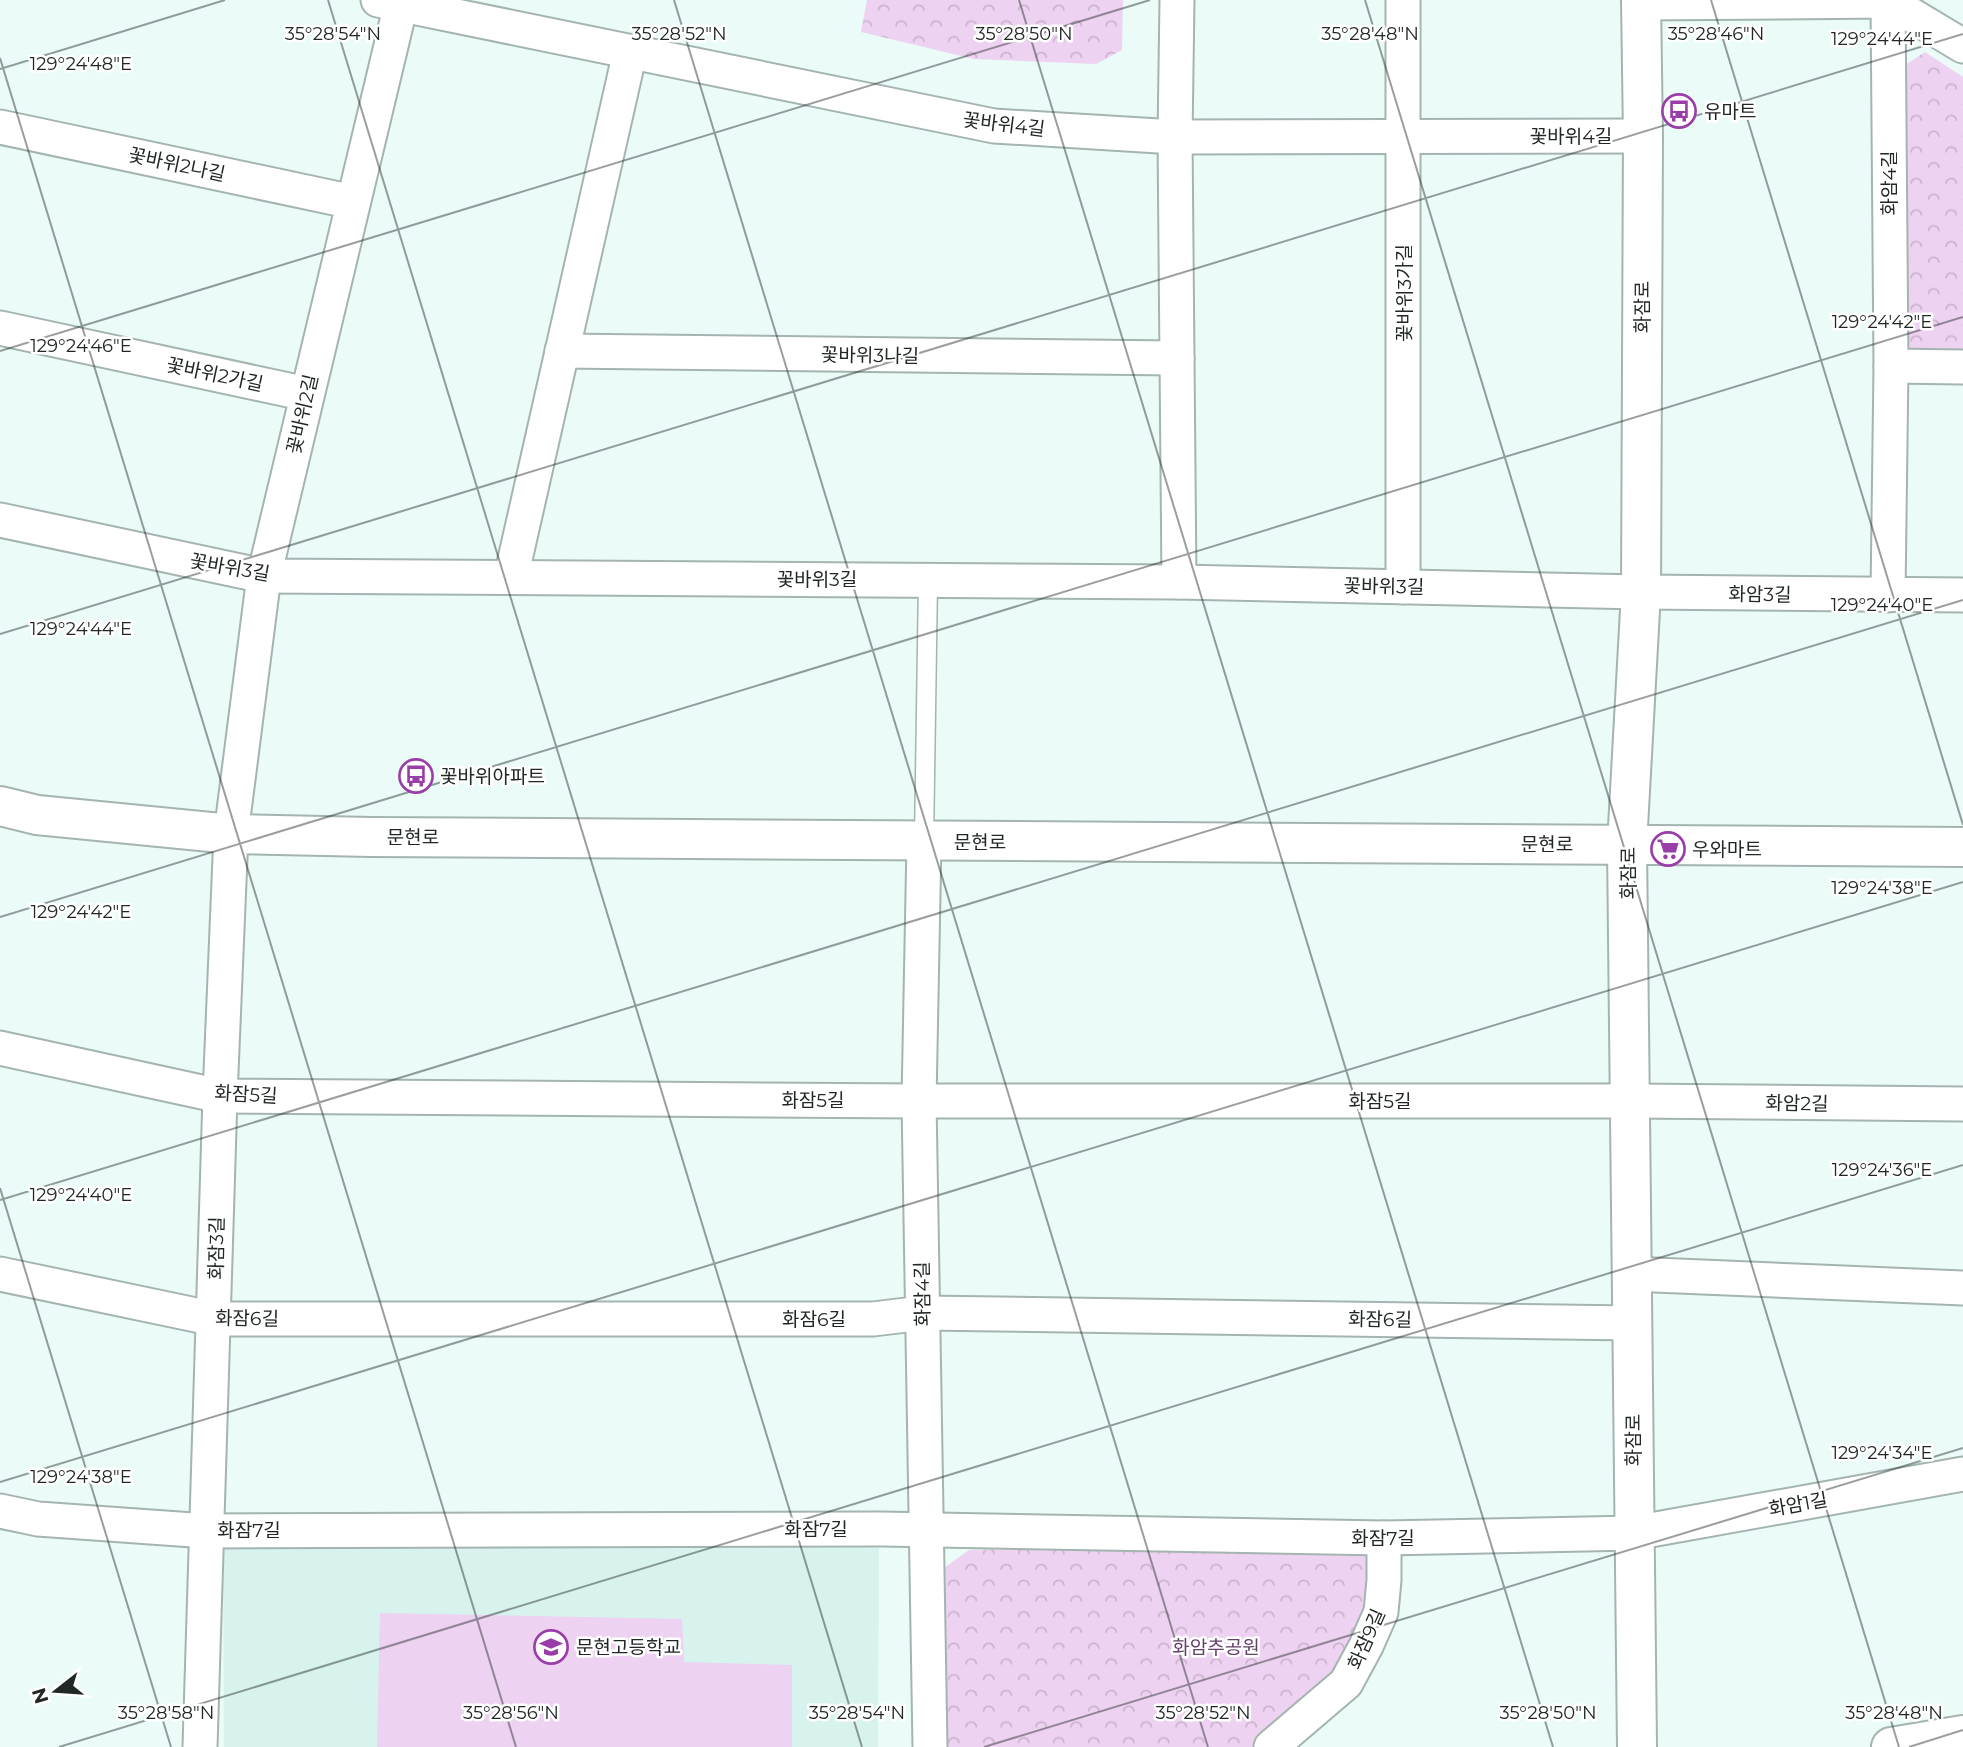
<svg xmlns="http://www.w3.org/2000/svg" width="1963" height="1747" font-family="Montserrat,'Noto Sans KR',sans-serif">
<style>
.built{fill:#d8f2ed}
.park{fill:url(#park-crowns)}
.pitch{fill:#edd2f1}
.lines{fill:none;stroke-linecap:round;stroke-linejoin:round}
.lane-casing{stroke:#a4b4b0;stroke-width:21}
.street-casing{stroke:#a4b4b0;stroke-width:37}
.secondary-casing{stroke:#a4b4b0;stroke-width:42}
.lane{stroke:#fff;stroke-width:18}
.street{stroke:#fff;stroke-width:33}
.secondary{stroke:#fff;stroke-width:38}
.ticks{fill:none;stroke:#212726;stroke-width:2;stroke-opacity:0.45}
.labels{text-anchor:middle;stroke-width:5;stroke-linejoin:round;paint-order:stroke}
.poi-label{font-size:19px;fill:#212726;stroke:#fff;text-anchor:start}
.street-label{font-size:19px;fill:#212726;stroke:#fff}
.park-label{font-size:19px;fill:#64406a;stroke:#fff}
.ticks-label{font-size:18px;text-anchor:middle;fill:#212726;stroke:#fff;stroke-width:5;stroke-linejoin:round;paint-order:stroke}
</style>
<defs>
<pattern id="park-crowns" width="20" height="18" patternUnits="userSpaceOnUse" patternTransform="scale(1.75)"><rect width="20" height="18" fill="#edd2f1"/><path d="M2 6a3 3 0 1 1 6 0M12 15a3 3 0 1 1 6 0" fill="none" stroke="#cbb4ce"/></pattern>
</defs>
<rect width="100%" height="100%" fill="#eafbf8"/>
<path class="built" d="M223 1540 879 1548 878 1747H224Z"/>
<g class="park">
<path d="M867 0H1123L1122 50 1096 64 974 59 861 32Z"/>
<path d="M1925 52 1963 77V355L1915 354 1896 335 1902 67Z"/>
<path d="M1359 1545 1378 1568 1386 1622 1261 1747H940L941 1570 969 1550Z"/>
</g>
<path class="pitch" d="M380 1613 682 1619 684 1662 792 1665V1747H377Z"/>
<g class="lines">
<g class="lane-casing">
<path id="lane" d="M924 842 928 580"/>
</g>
<g class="street-casing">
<g id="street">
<path d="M378 0 994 126 1175 137 1643 136"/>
<path d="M1177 0 1175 137 1179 582"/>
<path d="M1888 1 1891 366 1888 595"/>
<path d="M1641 3 1888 1 1963 46"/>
<path d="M0 127 353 202"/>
<path d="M0 328 307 394"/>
<path d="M562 351 1177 358"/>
<path d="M1891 366 1963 367"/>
<path d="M0 520 264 576 1179 582 1641 592 1963 595"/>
<path d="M511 577 630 52"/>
<path d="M1403 587V0"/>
<path d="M924 842 919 1101 930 1747"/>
<path d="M0 1048 220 1096 919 1101H1631L1963 1104"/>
<path d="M0 1274 215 1319H873L923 1313 1632 1323"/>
<path d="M1631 1274 1963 1288"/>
<path d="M0 1511 38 1519 207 1531 882 1529 1384 1538 1634 1533 1963 1474"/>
<path d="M200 1747 220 1096 231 834 264 576 402 0"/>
<path d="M1271 1747 1346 1683 1366 1646 1381 1612 1384 1580V1538"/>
</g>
</g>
<g class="secondary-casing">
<g id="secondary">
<path d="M0 806 37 815 231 834 371 837 1963 847"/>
<path d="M1637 1747 1627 845 1641 592 1643 136 1641 0"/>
<path d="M1891 1747 1963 1735"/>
</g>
</g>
<use href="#lane" class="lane"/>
<use href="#street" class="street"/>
<use href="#secondary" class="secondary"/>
</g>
<path class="ticks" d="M328 0 862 1747M674 0 1208 1747M1019 0 1553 1747M1365 0 1899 1747M1711 0 1963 825M0 58 516 1747M0 69 225 0M0 351 1150 0M0 634 1963 34M0 917 1963 317M0 1188 171 1747M0 1200 1963 600M0 1482 1963 882M59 1747 1963 1165M984 1747 1963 1448M1909 1747 1963 1730"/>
<defs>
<g id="bus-ring" transform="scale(1.75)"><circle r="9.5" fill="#fff" stroke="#993ea8" stroke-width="1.5"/><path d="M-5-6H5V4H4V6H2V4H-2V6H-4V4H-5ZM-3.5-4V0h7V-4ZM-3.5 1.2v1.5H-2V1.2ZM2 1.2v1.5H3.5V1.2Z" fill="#993ea8"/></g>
<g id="supermarket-ring" transform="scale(1.75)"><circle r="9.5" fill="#fff" stroke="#993ea8" stroke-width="1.5"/><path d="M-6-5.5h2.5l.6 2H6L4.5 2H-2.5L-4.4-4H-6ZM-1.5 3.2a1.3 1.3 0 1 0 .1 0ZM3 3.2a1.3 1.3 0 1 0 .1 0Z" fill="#993ea8"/></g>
<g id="school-ring" transform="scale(1.75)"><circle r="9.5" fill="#fff" stroke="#993ea8" stroke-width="1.5"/><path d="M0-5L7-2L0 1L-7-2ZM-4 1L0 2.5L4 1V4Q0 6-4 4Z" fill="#993ea8"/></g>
</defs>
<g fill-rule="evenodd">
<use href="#bus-ring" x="1679" y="111"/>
<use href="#bus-ring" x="416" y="776"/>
<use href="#supermarket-ring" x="1668" y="849"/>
<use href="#school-ring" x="551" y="1647"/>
</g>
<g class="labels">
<g class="poi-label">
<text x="1704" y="118">유마트</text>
<text x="440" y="783">꽃바위아파트</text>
<text x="1692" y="856">우와마트</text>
<text x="576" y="1654">문현고등학교</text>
</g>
<g class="street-label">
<text transform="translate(1004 124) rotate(7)" y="7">꽃바위4길</text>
<text x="1571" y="143">꽃바위4길</text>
<text transform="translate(177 164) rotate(12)" y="7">꽃바위2나길</text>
<text transform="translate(1889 183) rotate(-90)" y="7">화암4길</text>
<text transform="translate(1404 293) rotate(-90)" y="7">꽃바위3가길</text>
<text transform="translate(1642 307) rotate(-90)" y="7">화잠로</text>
<text transform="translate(870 355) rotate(1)" y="7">꽃바위3나길</text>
<text transform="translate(215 374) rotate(12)" y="7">꽃바위2가길</text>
<text transform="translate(302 414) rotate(-77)" y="7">꽃바위2길</text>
<text transform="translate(230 567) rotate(10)" y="7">꽃바위3길</text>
<text x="817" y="586">꽃바위3길</text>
<text transform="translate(1384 586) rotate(1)" y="7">꽃바위3길</text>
<text transform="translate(1760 594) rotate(1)" y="7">화암3길</text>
<text x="413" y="844">문현로</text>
<text x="980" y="849">문현로</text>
<text x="1547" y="851">문현로</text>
<text transform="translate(1628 873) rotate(-90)" y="7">화잠로</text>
<text transform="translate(246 1094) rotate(3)" y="7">화잠5길</text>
<text x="813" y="1107">화잠5길</text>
<text x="1380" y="1108">화잠5길</text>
<text transform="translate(1797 1103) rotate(1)" y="7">화암2길</text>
<text transform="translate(216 1248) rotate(-89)" y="7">화잠3길</text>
<text transform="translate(922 1294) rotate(-91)" y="7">화잠4길</text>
<text transform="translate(247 1318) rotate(1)" y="7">화잠6길</text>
<text x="814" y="1326">화잠6길</text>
<text transform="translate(1380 1319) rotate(1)" y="7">화잠6길</text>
<text transform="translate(1633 1440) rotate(-90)" y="7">화잠로</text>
<text transform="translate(1798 1504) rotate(-10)" y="7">화암1길</text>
<text x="816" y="1536">화잠7길</text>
<text x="249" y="1537">화잠7길</text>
<text x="1383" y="1545">화잠7길</text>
<text transform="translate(1366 1639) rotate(-66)" y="7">화잠9길</text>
</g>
<g class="park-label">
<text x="1216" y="1654">화암추공원</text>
</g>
</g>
<g class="ticks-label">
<text x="333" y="40">35°28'54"N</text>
<text x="679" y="40">35°28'52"N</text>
<text x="1024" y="40">35°28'50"N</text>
<text x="1370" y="40">35°28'48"N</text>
<text x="1716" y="40">35°28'46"N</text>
<text x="1882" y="45">129°24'44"E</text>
<text x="81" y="70">129°24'48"E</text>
<text x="1882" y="328">129°24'42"E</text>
<text x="81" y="352">129°24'46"E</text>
<text x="1882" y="611">129°24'40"E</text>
<text x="81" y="635">129°24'44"E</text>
<text x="1882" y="894">129°24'38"E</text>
<text x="81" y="918">129°24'42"E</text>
<text x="1882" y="1176">129°24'36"E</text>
<text x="81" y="1201">129°24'40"E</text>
<text x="1882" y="1459">129°24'34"E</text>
<text x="81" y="1483">129°24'38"E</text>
<text x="166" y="1719">35°28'58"N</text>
<text x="511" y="1719">35°28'56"N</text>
<text x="857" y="1719">35°28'54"N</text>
<text x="1203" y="1719">35°28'52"N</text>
<text x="1548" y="1719">35°28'50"N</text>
<text x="1894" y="1719">35°28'48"N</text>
</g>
<g transform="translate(56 1691) rotate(253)" stroke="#ffffff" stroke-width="5" paint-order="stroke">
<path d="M0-5L12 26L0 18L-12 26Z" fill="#212726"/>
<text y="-10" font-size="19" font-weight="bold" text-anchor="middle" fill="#212726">N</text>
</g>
</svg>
